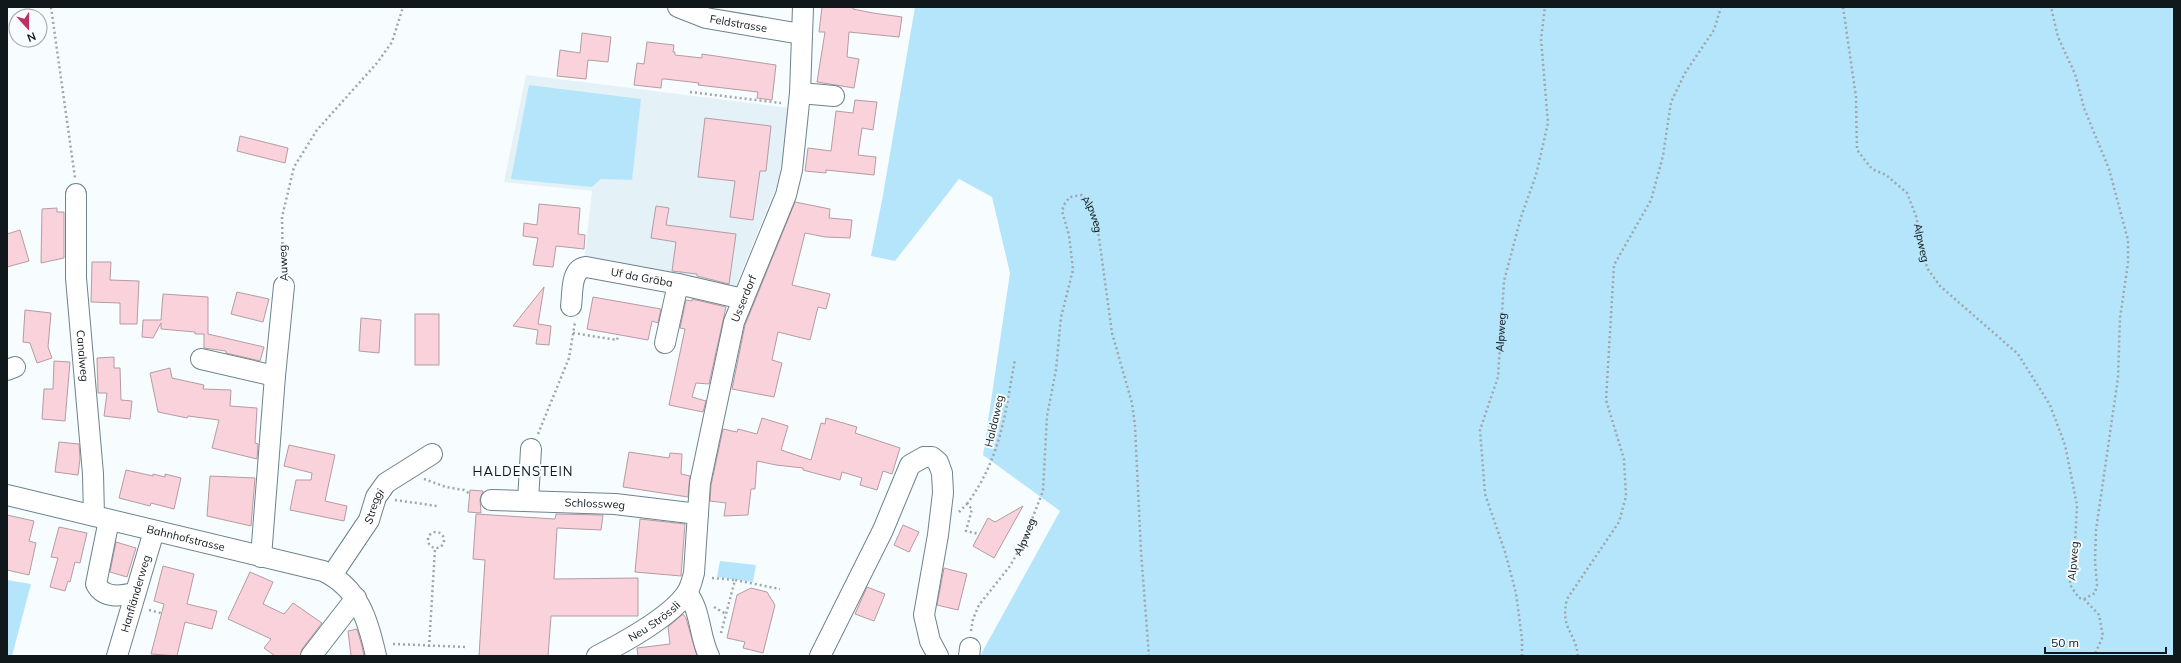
<svg xmlns="http://www.w3.org/2000/svg" width="2181" height="663" font-family="Mulish,sans-serif">
<style>
.built{fill:#e4f1f7}
.green{fill:#b5e5fb}
.building{fill:#f9d2db;stroke:#b59ca2}
.lines{fill:none;stroke-linecap:round;stroke-linejoin:round}
.minor-casing{stroke:#6d838d;stroke-width:22}
.path{stroke:#9fa5a8;stroke-width:2.5;stroke-dasharray:2 3;stroke-linecap:butt}
.minor{stroke:#fff;stroke-width:20}
.labels{text-anchor:middle;stroke-width:4;stroke-linejoin:round;paint-order:stroke}
.street-label{font-size:11px;fill:#10181c;stroke:#f7fcfe}
.quarter-label{font-size:13px;letter-spacing:1px;fill:#10181c;stroke:#f7fcfe}
</style>
<rect width="100%" height="100%" fill="#f7fcfe"/>
<path class="built" d="M526 75 789 108 779 180 735 288 584 262 592 191 504 182Z"/>
<g class="green">
<path d="M915 7H2174V656H980L1060 511 983 455 1010 273 992 197 959 179 895 261 871 256 883 195Z"/>
<path d="M529 85 641 99 632 180 601 179 592 187 511 179Z"/>
<path d="M720 561 756 565 753 582 717 577Z"/>
<path d="M7 580 31 584 12 656H7Z"/>
</g>
<g class="building">
<path d="M822 7H853V9L873 13 902 17 899 37 849 32 847 57 859 59 854 88 817 82 825 32H819Z"/>
<path d="M582 33 611 37 608 62 588 60 586 79 557 76 560 50 580 53Z"/>
<path d="M647 42 674 45 673 52H675V55L702 58V54L776 65 772 100 757 98 758 92 698 85 699 83 665 79H662L661 88 634 85 637 63 644 64Z"/>
<path d="M855 100 877 102 873 130 862 128 858 155 876 157 874 175 826 170V173L805 171 808 148 831 151 836 111 853 113Z"/>
<path d="M705 118 771 126 766 171H760L753 220 730 217 735 181 698 177Z"/>
<path d="M240 136 288 148 285 163 237 151Z"/>
<path d="M795 202 830 209 829 218 852 220 850 238 825 237 805 233 792 285 830 294 826 309 818 307 810 340 778 332 772 360 782 363 774 397 732 389 745 325Z"/>
<path d="M539 204 580 208 578 234 585 235 584 249 556 246 553 267 533 265 538 238 523 236 524 223 537 225Z"/>
<path d="M656 206 669 208 666 225 736 234 729 284 697 276V274L672 271 676 242 651 238Z"/>
<path d="M57 208V212H64V258L41 263 42 209Z"/>
<path d="M20 230 29 261 7 267V234Z"/>
<path d="M92 262H111L110 280 139 281 137 324H120V303L91 302Z"/>
<path d="M544 287 538 324 551 326 549 345 536 344 538 330 513 326Z"/>
<path d="M237 292 269 299 263 322 231 314Z"/>
<path d="M163 294 208 297V334L264 347 260 361 226 353V351L204 348V334H195V332L161 329V323L153 338 142 337 143 320H161Z"/>
<path d="M593 297 661 309 658 323 652 321 648 340 587 329Z"/>
<path d="M692 299 726 307 709 384 696 383 692 397 706 401 703 412 669 405 685 329 680 328 686 300 692 301Z"/>
<path d="M25 310 51 313 48 347 52 358 37 363 30 343 23 342Z"/>
<rect x="415" y="314" width="24" height="51"/>
<path d="M361 318 381 320 379 353 359 351Z"/>
<path d="M114 357V368H120L121 400 132 401 130 419 104 416 107 393H98L97 358Z"/>
<path d="M54 361 70 362 65 421 42 419 44 389H53Z"/>
<path d="M170 368 172 378 204 385 203 389 231 390 230 406 257 408 255 443 258 444 257 459 212 448 219 420 188 416 187 418 158 412 150 373Z"/>
<path d="M762 418 788 426 781 450 811 460 821 423 825 424 826 418 857 427 855 433 900 448 892 474 883 471 877 490 860 485 862 478 842 472 840 480 803 470V468L776 465 757 461 755 489H751L748 515 724 516 726 503 710 501 711 485 723 429 737 432 738 429 757 434Z"/>
<path d="M59 442 79 444 80 459 78 475 55 472Z"/>
<path d="M289 445 335 455 325 501 347 506 344 521 290 510 296 480H311L312 473 284 466Z"/>
<path d="M629 452 669 458 670 453 682 454 681 474 690 476 688 497 623 487Z"/>
<path d="M126 470 153 476V474L165 477V474L181 478 174 509 151 503 150 506 119 498Z"/>
<path d="M210 476 255 478 251 526 207 516Z"/>
<path d="M470 490 483 491 480 499 481 513 468 512Z"/>
<path d="M1023 506 994 558 973 546 988 518 995 522Z"/>
<path d="M476 514 555 519 556 514 603 515 601 530 557 528 554 579 638 578V616H551L548 656H479L485 560 473 559Z"/>
<path d="M7 515 34 521 29 541 36 543 29 575 7 570Z"/>
<path d="M640 519 685 524 681 576 635 572Z"/>
<path d="M903 525 919 532 909 552 894 545Z"/>
<path d="M59 527 87 533 80 563 75 562 70 582 68 581 65 591 50 587 58 558 51 557Z"/>
<path d="M116 542 136 548 127 577 110 572Z"/>
<path d="M163 566 194 574 187 604 217 611 212 629 185 622 177 656 151 654 164 604 154 601Z"/>
<path d="M944 568 967 574 958 610 937 605Z"/>
<path d="M250 572 273 582 263 604 284 614 293 603 322 623 302 649 300 656H275L264 648 271 639 228 619Z"/>
<path d="M867 587 885 594 874 621 855 614Z"/>
<path d="M751 588 767 592 775 605 763 653 743 648 745 642 727 638 737 595Z"/>
<path d="M683 614 686 618 697 656H638L637 648 670 644 668 627Z"/>
<path d="M357 629 362 646 364 656H351L348 631Z"/>
</g>
<g class="lines">
<g class="minor-casing">
<g id="minor">
<path id="s4" d="M678 7 706 18 801 34"/>
<path d="M800 93 834 96"/>
<path id="s5" d="M76 194V278L93 474 94 516"/>
<path id="s6" d="M571 306C573 293 570 269 586 267L678 284 743 299"/>
<path d="M665 343 678 284"/>
<path d="M201 359 275 376"/>
<path d="M7 370 15 367"/>
<path id="s7" d="M7 495 323 571C359 588 368 620 376 656"/>
<path id="s8" d="M491 500 615 504 698 514"/>
<path d="M528 501 531 449"/>
<path d="M109 520 96 584C104 599 121 596 134 593"/>
<path d="M261 557 275 376 284 286"/>
<path id="s9" d="M332 575 369 520 376 497 386 483 432 454"/>
<path d="M687 593C701 610 699 636 709 656"/>
<path id="s10" d="M117 656 154 531"/>
<path d="M311 656 356 598"/>
<path id="s11" d="M597 656C623 643 670 617 686 594 691 587 692 580 694 573L700 483 734 322 786 195 792 170 800 93 803 7"/>
<path d="M820 656 883 530 910 465 924 457H932L938 462 942 473 943 493 938 535 924 615 930 641 938 656"/>
<path d="M969 656 970 648"/>
</g>
</g>
<g class="path">
<path d="M51 7 75 178"/>
<path id="s1" d="M1843 7 1856 97 1857 150 1872 169 1886 175 1907 193 1916 216 1927 268 1940 286 2018 354 2050 405 2065 445 2077 505 2075 544 2070 573V585L2079 598 2084 599 2095 593 2097 585 2095 561 2096 530 2118 378 2120 318 2128 263V240L2109 169 2084 108 2075 74 2058 37 2051 7"/>
<path d="M690 92 781 103"/>
<path d="M283 269 282 217 294 167 317 130 377 63 392 42 403 7"/>
<path d="M573 333 617 340 618 334"/>
<path d="M538 434 569 358 575 322"/>
<path d="M424 479 446 487 464 490 470 494"/>
<path d="M395 500 437 506"/>
<path d="M967 504C1001 457 1005 415 1015 359"/>
<path d="M959 512 967 504 972 509 966 531 979 534"/>
<circle cx="436" cy="540" r="8"/>
<path d="M712 578 735 580"/>
<path d="M2084 599 2099 615 2103 636 2094 656"/>
<path d="M714 607 726 614"/>
<path d="M149 610 161 613"/>
<path id="s2" d="M971 631 973 619 979 605 1010 566 1022 545 1043 491 1047 416 1056 370 1061 317 1073 270 1069 235 1062 211 1065 203 1070 197 1082 195 1091 206 1097 223 1112 333 1132 403 1135 426 1141 552 1149 656"/>
<path d="M721 633 735 580 780 589"/>
<path d="M393 644 466 647"/>
<path d="M429 647 435 549"/>
<path id="s3" d="M1522 656V639L1516 593 1505 552 1485 494 1480 430 1498 377 1504 281 1521 217 1536 175 1548 123 1541 39 1545 7"/>
<path d="M1578 656C1575 630 1560 630 1567 599L1619 522 1626 496 1624 459 1606 400 1614 265 1651 200 1663 156 1671 102 1685 73 1714 30 1721 7"/>
</g>
<use href="#minor" class="minor"/>
</g>
<g class="labels">
<g class="street-label">
<text dy="4" stroke="none"><textPath href="#s4" startOffset="63">Feldstrasse</textPath></text>
<text dy="4" stroke="none"><textPath href="#s2" startOffset="494">Alpweg</textPath></text>
<text dy="4" stroke="none"><textPath href="#s1" startOffset="263">Alpweg</textPath></text>
<text transform="translate(283 263) rotate(-93)" y="4">Auweg</text>
<text dy="4" stroke="none"><textPath href="#s6" startOffset="102">Uf da Gräba</textPath></text>
<text dy="4" stroke="none"><textPath href="#s11" startOffset="412">Usserdorf</textPath></text>
<text dy="4" stroke="none"><textPath href="#s3" startOffset="332">Alpweg</textPath></text>
<text dy="4" stroke="none"><textPath href="#s5" startOffset="162">Canalweg</textPath></text>
<text transform="translate(994 421) rotate(-77)" y="4">Haldaweg</text>
<text dy="4" stroke="none"><textPath href="#s8" startOffset="104">Schlossweg</textPath></text>
<text dy="4" stroke="none"><textPath href="#s9" startOffset="81">Streggi</textPath></text>
<text dy="4" stroke="none"><textPath href="#s2" startOffset="110">Alpweg</textPath></text>
<text dy="4" stroke="none"><textPath href="#s7" startOffset="184">Bahnhofstrasse</textPath></text>
<text transform="translate(2073 561) rotate(-85)" y="4">Alpweg</text>
<text dy="4" stroke="none"><textPath href="#s10" startOffset="65">Hanfländerweg</textPath></text>
<text dy="4" stroke="none"><textPath href="#s11" startOffset="67">Neu Strössli</textPath></text>
</g>
<g class="quarter-label">
<text x="523" y="476">HALDENSTEIN</text>
</g>
</g>
<rect width="2181" height="663" fill="none" stroke="#10181c" stroke-width="16"/>
<g transform="translate(28 28) rotate(159)"><circle r="19" fill="#f7fcfe" stroke="#9ba1a4"/>
<path d="M0-3L7 15L0 10L-7 15Z" fill="#bc3066"/>
<text y="-6" font-size="11" font-weight="bold" text-anchor="middle" fill="#10181c">N</text>
</g>
<path d="M2045 647v6h121v-6" fill="none" stroke="#10181c" stroke-width="2"/>
<text x="2051" y="647" font-size="12" fill="#10181c" stroke="#f7fcfe" stroke-width="3" paint-order="stroke">50 m</text>
</svg>
